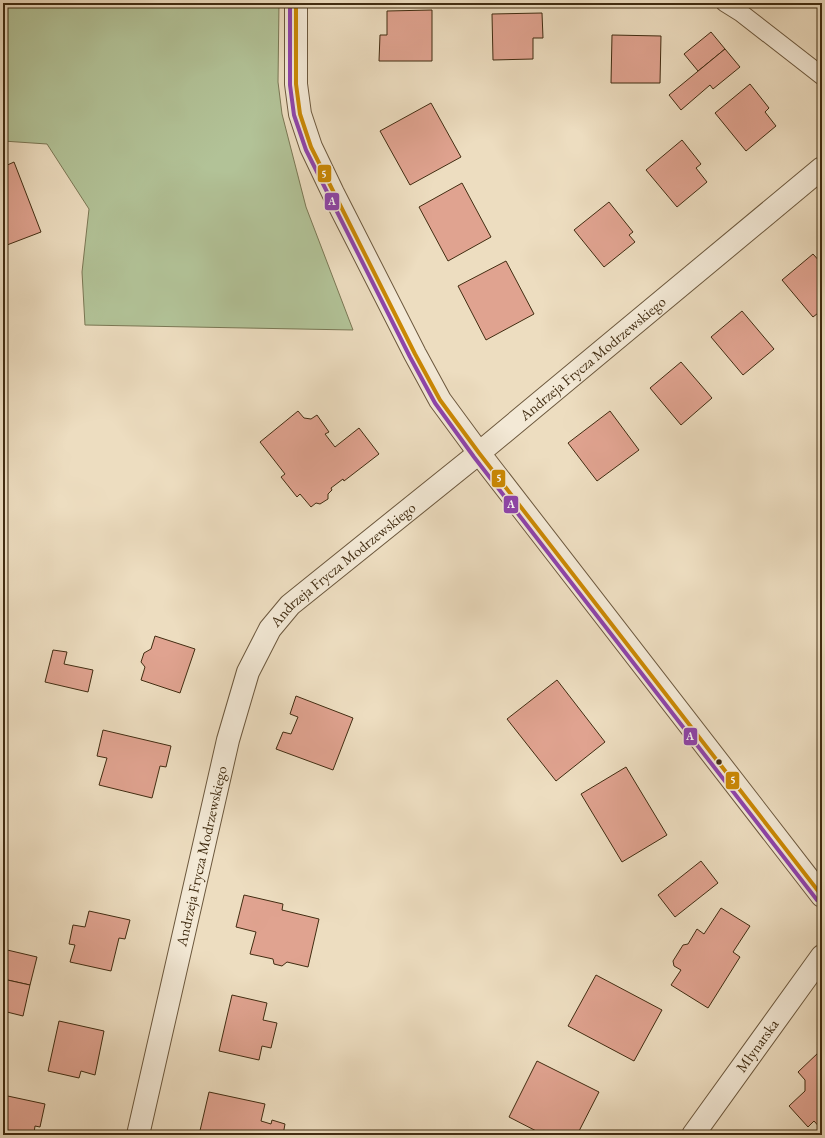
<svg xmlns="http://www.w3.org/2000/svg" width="825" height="1138" font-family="'EB Garamond',serif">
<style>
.green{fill:#b2c297;stroke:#7a7754}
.building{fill:#e0a390;stroke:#412c11}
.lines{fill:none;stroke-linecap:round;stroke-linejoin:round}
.service-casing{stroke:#6c583d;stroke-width:19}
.minor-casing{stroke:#6c583d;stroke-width:24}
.service{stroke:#f3e9d6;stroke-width:17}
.minor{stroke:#f3e9d6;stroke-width:22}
.bus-1-casing{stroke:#f3e9d6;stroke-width:7}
.bus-2-casing{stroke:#f3e9d6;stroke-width:7}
.bus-1{stroke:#ca8804;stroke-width:4}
.bus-2{stroke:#8e44ad;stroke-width:4}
.bus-dot{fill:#412c11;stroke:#f3e9d6;stroke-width:1.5}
.labels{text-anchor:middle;stroke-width:3.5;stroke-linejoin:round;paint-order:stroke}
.street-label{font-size:15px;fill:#412c11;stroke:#f3e9d6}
.line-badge{stroke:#f3e9d6;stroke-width:1.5}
.badge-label{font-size:11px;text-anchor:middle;font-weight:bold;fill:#fff}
</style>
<rect width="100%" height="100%" fill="#edddc0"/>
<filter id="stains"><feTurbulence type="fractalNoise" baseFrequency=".005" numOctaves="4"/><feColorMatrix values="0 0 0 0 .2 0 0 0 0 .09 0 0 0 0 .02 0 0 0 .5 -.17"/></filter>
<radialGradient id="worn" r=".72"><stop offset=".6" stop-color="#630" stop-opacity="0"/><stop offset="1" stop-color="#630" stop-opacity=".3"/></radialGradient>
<path class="green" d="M3 3H279L278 82 282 114 306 207 353 330 85 325 82 272 89 209 47 144 3 141Z"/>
<g class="building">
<path d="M432 10V61H379L380 35H387V11Z"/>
<path d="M542 13 543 38H533V59L493 60 492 14Z"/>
<path d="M711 32 725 49 698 71 684 54Z"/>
<path d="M612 35 661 36 660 83H611Z"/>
<path d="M725 49 740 67 713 89 710 85 681 110 669 95Z"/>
<path d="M750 84 769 108 765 112 776 126 746 151 715 113Z"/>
<path d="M431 103 461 157 410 185 380 131Z"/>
<path d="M682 140 701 164 696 168 707 182 677 207 646 170Z"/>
<path d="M14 162 41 232 7 245 3 236V167Z"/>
<path d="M462 183 491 237 448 261 419 207Z"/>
<path d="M609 202 633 232 629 235 635 242 604 267 574 230Z"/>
<path d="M813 254 822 264V310L813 317 782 280Z"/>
<path d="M506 261 534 314 486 340 458 286Z"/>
<path d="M742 311 774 349 743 375 711 337Z"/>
<path d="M681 362 712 398 681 425 650 388Z"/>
<path d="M298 411 304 418 311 419 317 415 329 432 325 434 335 447 359 428 379 454 344 481 343 479 331 488 332 490 328 494V499L320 504 316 503 311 507 300 494 297 497 281 477 285 474 260 442Z"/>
<path d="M610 411 639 450 597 481 568 443Z"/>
<path d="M155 636 195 649 180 693 141 680 145 667 141 662 144 653 151 649Z"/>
<path d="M53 650 67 652 64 664 93 670 88 692 45 682Z"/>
<path d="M557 680 605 742 556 781 507 719Z"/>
<path d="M296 696 353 718 333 770 276 749 283 732 291 734 298 717 290 714Z"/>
<path d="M103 730 171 746 166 767 160 766 152 798 99 785 107 758 97 756Z"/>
<path d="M626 767 667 835 622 862 581 794Z"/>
<path d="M701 861 718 883 675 917 658 895Z"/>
<path d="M244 895 283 904 282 910 319 919 308 967 287 962 282 966 274 964 273 959 250 954 256 932 236 927Z"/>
<path d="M721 908 750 926 733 952 740 957 708 1008 671 985 681 970 674 966 673 961 683 945 688 944 697 929 704 934Z"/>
<path d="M89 911 130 920 125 939 119 938 111 971 70 962 75 945 69 944 73 925 85 927Z"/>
<path d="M3 949 37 957 30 985 3 979Z"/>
<path d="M596 975 662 1010 634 1061 568 1026Z"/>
<path d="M3 979 30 985 23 1016 3 1011Z"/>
<path d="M232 995 267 1003 263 1020 277 1023 271 1048 262 1046 259 1060 219 1051Z"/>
<path d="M59 1021 104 1031 95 1075 81 1071 79 1078 48 1071Z"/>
<path d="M819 1052 822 1056V1130L814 1121 808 1127 789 1106 805 1091V1080L798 1072Z"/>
<path d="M537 1061 599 1092 577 1135H544L509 1117Z"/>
<path d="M209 1092 265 1104 261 1121 271 1124 272 1120 285 1124 283 1135H199Z"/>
<path d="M3 1095 45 1104 40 1127 35 1126 34 1133 44 1135H5L4 1134Z"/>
</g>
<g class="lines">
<g class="service-casing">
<path id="service" d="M725 3 741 13 822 76"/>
</g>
<g class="minor-casing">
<g id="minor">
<path d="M296 3V84L300 114 311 147 333 193 415 354 440 400 479 453 822 896"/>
<path id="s1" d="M138 1135 228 740 248 672 270 629 290 605 479 453 822 168"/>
<path id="s2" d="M693 1135 822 956"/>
</g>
</g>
<use href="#service" class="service"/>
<use href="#minor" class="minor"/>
<g class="bus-1-casing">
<path id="bus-1" d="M296 3V84L300 114 311 147 415 354 440 400 479 453 822 896"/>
</g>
<g class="bus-2-casing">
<path id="bus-2" d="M290 3V85L294 115 306 150 410 357 435 403 474 457 817 900"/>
</g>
<use href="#bus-1" class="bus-1"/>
<use href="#bus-2" class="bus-2"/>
</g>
<circle class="bus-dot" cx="719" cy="762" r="3.5"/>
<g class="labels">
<g class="street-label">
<text dy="5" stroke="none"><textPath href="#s1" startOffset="946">Andrzeja Frycza Modrzewskiego</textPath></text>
<text dy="5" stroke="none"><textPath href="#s1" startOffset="622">Andrzeja Frycza Modrzewskiego</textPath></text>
<text dy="5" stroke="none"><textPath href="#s1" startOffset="286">Andrzeja Frycza Modrzewskiego</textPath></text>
<text dy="5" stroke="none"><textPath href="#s2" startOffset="110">Młynarska</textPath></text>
</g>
</g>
<g class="line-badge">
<rect x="317" y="164" width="15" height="19" rx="4" fill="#ca8804"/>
<rect x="324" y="192" width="16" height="19" rx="4" fill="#8e44ad"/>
<rect x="491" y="469" width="15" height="19" rx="4" fill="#ca8804"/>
<rect x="503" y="495" width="16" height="19" rx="4" fill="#8e44ad"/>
<rect x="683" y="727" width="15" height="19" rx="4" fill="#8e44ad"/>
<rect x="725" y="771" width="15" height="19" rx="4" fill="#ca8804"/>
</g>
<g class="badge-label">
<text x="324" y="178">5</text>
<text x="332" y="205">A</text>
<text x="499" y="482">5</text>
<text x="511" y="508">A</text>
<text x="690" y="740">A</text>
<text x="733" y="784">5</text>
</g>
<rect width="825" height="1138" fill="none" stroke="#edddc0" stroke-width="16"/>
<rect x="4" y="4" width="817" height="1130" fill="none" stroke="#412c11" stroke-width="2"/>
<rect x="8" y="8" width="809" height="1122" fill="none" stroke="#412c11"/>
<rect width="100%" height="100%" filter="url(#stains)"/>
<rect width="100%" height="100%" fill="url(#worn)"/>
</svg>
